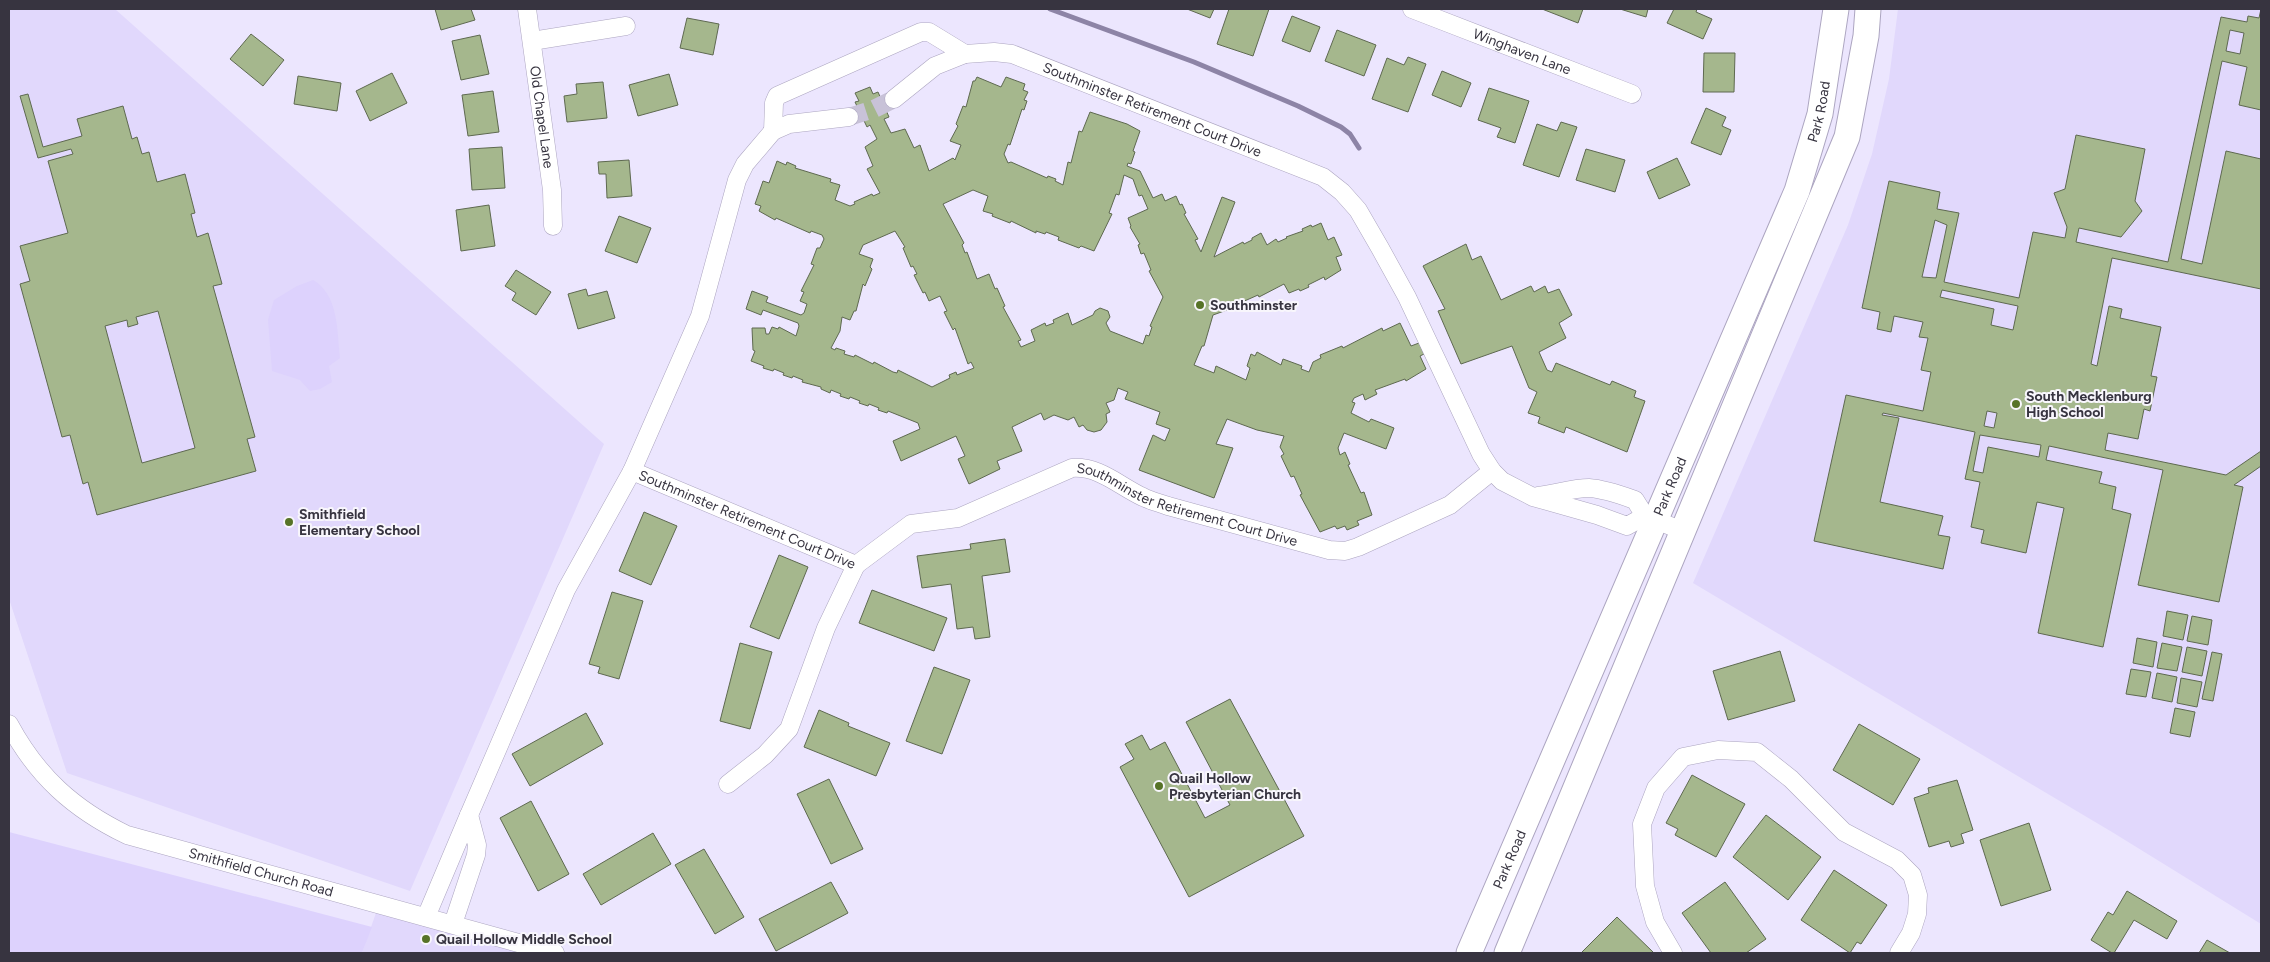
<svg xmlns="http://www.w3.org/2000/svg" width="2270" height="962" font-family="Figtree,sans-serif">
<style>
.built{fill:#e1d8fc}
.green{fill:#ddd2fd}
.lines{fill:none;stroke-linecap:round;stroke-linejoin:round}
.stream{stroke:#8d84a6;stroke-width:5}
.building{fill:#a5b78d;stroke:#5e6950;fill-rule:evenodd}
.minor-tunnel{stroke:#c8c2d8;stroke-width:18;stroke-dasharray:18 9;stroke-linecap:butt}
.minor-casing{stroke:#aca5c0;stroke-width:19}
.secondary-casing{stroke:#aca5c0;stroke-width:27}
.minor{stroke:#fff;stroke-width:18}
.secondary{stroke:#fff;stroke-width:25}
.poi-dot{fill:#577328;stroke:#f8f6fc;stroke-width:2}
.labels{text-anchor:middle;stroke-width:4;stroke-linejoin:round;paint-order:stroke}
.street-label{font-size:14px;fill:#373440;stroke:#f8f6fc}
.poi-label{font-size:14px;font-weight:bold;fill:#373440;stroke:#f8f6fc;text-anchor:start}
</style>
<rect width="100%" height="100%" fill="#ece6fe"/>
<g class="built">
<path d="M9 9H115L604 444 410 891 67 773 9 599Z"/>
<path d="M1898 9H2261V924L2112 832 1693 583 1848 225 1872 154 1889 79Z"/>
<path d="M377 910 537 953H362Z"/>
</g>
<g class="green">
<path d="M313 280C339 295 337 331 340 358L329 366 332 382 320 389 310 391 300 380 272 371 268 320 274 300 297 286Z"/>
<path d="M9 832 372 927 362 953H9Z"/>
</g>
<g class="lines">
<path class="stream" d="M1050 9 1194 62 1298 106 1341 127 1350 134 1359 148"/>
</g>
<g class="building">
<path d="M435 9H471L475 20 441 30Z"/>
<path d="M1187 9H1214L1210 18Z"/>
<path d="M1229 9H1269L1253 56 1217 44Z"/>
<path d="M1542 9H1583L1578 23Z"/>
<path d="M1620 9H1648L1646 17Z"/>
<path d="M1674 9H1697L1696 12 1712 19 1703 39 1667 23Z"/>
<path d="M2261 9V110L2239 105 2247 67 2222 61 2181 259 2202 264 2226 151 2261 159V289L2112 258 2091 364 2097 366 2109 306 2122 309 2120 318 2161 327 2151 376 2157 377 2150 411 2144 409 2138 439 2108 433 2105 450 2226 475 2261 451V466L2234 485 2243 487 2219 602 2138 585 2163 470 2049 446 2046 460 2102 472 2099 483 2116 487 2112 509 2131 514 2103 647 2038 633 2064 508 2037 502 2026 553 1981 543 1984 530 1971 527 1980 482 1965 479 1975 432 1883 413 1882 415 1899 418 1880 502 1943 516 1938 535 1950 537 1943 569 1814 541 1846 395 1923 411 1931 372 1921 370 1928 338 1919 337 1923 322 1894 316 1891 332 1877 329 1880 312 1862 308 1889 181 1940 192 1937 209 1959 213 1944 282 2019 298 2033 232 2065 238 2067 227 2054 193 2065 189 2076 135 2145 149 2135 201 2142 211 2121 237 2079 228 2076 242 2168 262 2221 17 2247 22 2248 16 2259 18ZM2230 30 2244 33 2240 54 2226 51ZM1935 220 1947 225 1936 278 1922 277ZM1942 290 2018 306 2013 330 1991 325 1994 309 1940 297ZM1987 411 1997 413 1994 428 1984 426ZM1980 435 2041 445 2039 457 1988 447 1983 473 1973 471Z"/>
<path d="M1292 16 1320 27 1310 52 1282 41Z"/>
<path d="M687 18 719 24 713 55 680 48Z"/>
<path d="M1337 30 1376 45 1364 76 1325 61Z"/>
<path d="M251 34 284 60 263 86 230 59Z"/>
<path d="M480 35 489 74 461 80 452 41Z"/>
<path d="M1704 53H1735L1734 92H1703Z"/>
<path d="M1408 57 1426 64 1408 112 1372 99 1387 58 1404 65Z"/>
<path d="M1442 71 1471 83 1461 107 1432 95Z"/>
<path d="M392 73 407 103 370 121 356 91Z"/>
<path d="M669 74 678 105 638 116 629 85Z"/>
<path d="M298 76 341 83 337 111 294 104Z"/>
<path d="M977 77 1001 87 1006 77 1025 84 1023 90 1028 92 1024 100 1027 101 1024 110 1022 109 1010 145 1008 144 1004 154 1008 163 1011 162 1047 178 1048 176 1056 179 1055 181 1063 185 1068 162 1071 163 1079 131 1082 132 1090 112 1127 124 1140 131 1133 151 1135 152 1131 164 1128 163 1127 166 1140 171 1153 198 1162 194 1165 201 1176 196 1180 205 1182 204 1186 213 1184 214 1198 239 1195 240 1201 252 1222 197 1235 202 1214 257 1243 242 1244 244 1252 240V238L1261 233 1267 245 1276 239 1278 242 1287 238 1286 237 1303 231 1302 229 1311 225 1312 227 1321 223 1328 240 1334 237 1342 255 1336 257 1341 270 1325 280 1324 277 1308 285 1309 287 1300 291 1299 289 1289 293 1284 284 1259 297 1258 295 1240 303 1241 305 1213 315 1204 346H1202L1194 365 1214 373 1216 366 1246 380 1250 368 1247 366 1251 354 1255 356 1257 352 1281 365 1283 359 1302 366 1301 369 1309 372 1313 362 1321 358 1320 355 1342 346 1343 348 1382 328 1383 331 1400 323 1411 346 1419 343 1424 354 1420 356 1426 369 1406 381 1405 379 1375 390 1377 394 1365 400 1363 394 1354 398 1352 402 1355 403 1351 413 1369 422 1371 419 1394 428 1386 449 1344 433 1338 448 1340 455 1345 452 1350 464 1348 465 1361 493 1364 492 1372 515 1357 521 1359 525 1347 530 1345 526 1337 529 1335 526 1320 532 1300 495 1302 494 1294 476 1291 477 1281 456 1284 454 1280 447 1284 436 1257 430 1227 419 1216 444 1233 448 1214 498 1139 470 1153 435 1165 441 1170 429 1156 424 1160 412 1125 399 1128 392 1118 388 1114 400 1106 403 1110 412 1106 414 1107 422 1101 430 1094 432 1087 430 1083 425 1079 427 1074 417 1068 420 1054 415 1044 420 1041 413 1012 427 1022 451 997 461 1000 469 969 484 958 459 965 456 956 436 901 461 893 441 920 429 918 423 888 411 887 413 878 410 879 408 869 404 868 406 859 403 860 401 850 397 849 399 840 396 841 394 831 390 830 393 821 389V387L802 382 803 380 793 376 792 378 783 375 784 373 774 369 773 371 763 368 764 366 751 361 755 351 753 350 752 328H765L766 334H769L772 327 778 329 779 327 796 336 799 326 798 323 763 310 761 315 746 309 752 291 768 297 766 302 801 315 804 313 807 304 800 301 804 292 801 291 814 265 811 264 817 248H820L824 239 822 235 811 231 810 233 776 218 775 220 759 211 761 206 755 204 763 181 769 183 777 161 786 165 787 162 796 166 795 168 831 179 830 182 840 185 835 200 850 206 855 204 854 202 872 194 873 196 880 193 867 169 873 166 865 147 877 139 870 125 867 127 855 102 859 101 855 93 870 87 873 94 878 92 889 117 884 119 891 133 905 129 914 148 920 145 929 171 953 158 955 160 961 145 950 141 958 126 956 124 963 106 966 107 973 81H975ZM1124 175 1133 179 1139 196 1142 195 1148 209 1128 218 1131 226 1130 227 1140 244 1138 245 1141 254 1144 253 1151 270 1149 271 1163 297 1150 326 1152 327 1149 336 1146 335 1143 344 1110 331 1106 323 1110 317 1108 311 1100 308 1095 311 1093 315 1072 325 1068 313 1053 320 1054 323 1046 326 1045 323 1031 330 1035 341 1021 347 1018 341 1021 340 1003 307 1005 306 997 288 995 289 989 274 977 279 967 252 965 253 962 245 964 243 943 204 973 190 988 196 983 211 993 214 992 216 1010 223 1011 221 1036 233V231L1045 234 1046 232 1059 237 1058 240 1079 248 1081 246 1094 251 1112 214 1109 213 1116 194 1119 195ZM895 231 905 247 903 248 911 267 913 266 917 274 914 275 923 293 925 292 929 301 940 296 947 311 944 312 953 330 955 328 968 364 971 362 974 368 957 375 956 372 949 375 950 378 932 387 898 370 897 373 893 372 874 362 873 364 855 355 854 357 844 354 845 351 836 348 835 350 831 348 840 331 842 317 850 320 854 311H856L863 284 865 286 872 269 870 267 873 259 859 254 863 245Z"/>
<path d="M603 82 607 118 567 122 564 96 577 94 576 84Z"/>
<path d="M1489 88 1529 101 1515 143 1497 137 1501 128 1478 120Z"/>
<path d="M493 91 499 132 468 136 462 95Z"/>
<path d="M28 94 43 147 82 136 77 119 123 106 132 139 137 137 142 154 149 152 157 182 185 174 195 213 191 214 197 237 208 233 222 284 213 286 255 437 247 439 256 471 97 515 88 482 83 484 70 435 62 437 20 284 30 281 20 246 68 233 48 161 73 154 71 149 38 158 20 96ZM158 311 195 448 142 463 105 326 127 320 128 327 138 324 136 317Z"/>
<path d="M1706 108 1726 117 1722 126 1731 130 1721 155 1691 143Z"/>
<path d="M1561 122 1577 127 1559 177 1523 165 1537 124 1557 131Z"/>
<path d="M502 147 505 188 472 190 469 149Z"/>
<path d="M1586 149 1625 160 1615 192 1576 180Z"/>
<path d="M1677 158 1690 185 1659 199 1647 172Z"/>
<path d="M629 160 632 196 607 198 606 174H599L598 162Z"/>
<path d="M489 205 495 246 461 251 456 210Z"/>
<path d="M619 216 651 228 637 263 605 251Z"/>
<path d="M1466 244 1472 260 1481 256 1501 300 1531 286 1534 292 1545 286 1548 293 1559 289 1572 315 1559 323 1566 338 1539 352 1547 370 1552 372 1556 363 1610 385 1612 381 1636 391 1634 397 1645 401 1627 452 1566 427 1564 433 1538 423 1540 417 1528 413 1537 392 1529 388 1512 346 1461 364 1438 311 1445 309 1423 266Z"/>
<path d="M516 270 551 292 536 315 512 300 516 293 505 286Z"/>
<path d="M586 289 588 296 607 291 615 318 578 329 568 294Z"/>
<path d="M644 512 677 526 651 585 619 571Z"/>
<path d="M1005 539 1010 572 982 576 990 637 975 639 973 627 957 629 951 584 922 588 917 556 971 549 970 544Z"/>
<path d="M779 555 808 567 779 639 750 627Z"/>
<path d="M872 590 947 618 934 651 859 623Z"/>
<path d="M612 592 643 601 619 679 598 673 600 667 589 664Z"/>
<path d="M2167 611 2188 615 2183 640 2163 636Z"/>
<path d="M2192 616 2212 620 2208 645 2187 641Z"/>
<path d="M2137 638 2157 642 2153 667 2133 663Z"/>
<path d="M740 643 772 652 750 729 720 721Z"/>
<path d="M2162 643 2182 647 2177 671 2157 668Z"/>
<path d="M2187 647 2207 651 2202 676 2182 672Z"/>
<path d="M1780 651 1795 701 1728 720 1713 671Z"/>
<path d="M2212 652 2222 654 2213 701 2202 699Z"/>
<path d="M934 667 970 680 942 754 906 741Z"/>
<path d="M2131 669 2151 672 2146 697 2126 694Z"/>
<path d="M2157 673 2177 677 2172 702 2152 698Z"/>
<path d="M2181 678 2202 682 2197 707 2177 703Z"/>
<path d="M1230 699 1304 836 1189 897 1120 767 1134 759 1125 744 1142 735 1150 750 1165 742 1205 818 1230 805 1186 722Z"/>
<path d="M2175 708 2195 712 2190 737 2170 733Z"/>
<path d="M819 710 849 723 848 726 890 743 876 776 804 747Z"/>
<path d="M586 713 603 744 530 786 512 754Z"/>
<path d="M1859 724 1920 759 1893 805 1833 770Z"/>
<path d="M1692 775 1745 804 1716 857 1675 835 1678 829 1666 823Z"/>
<path d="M829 779 863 849 831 864 797 794Z"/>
<path d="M1957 780 1973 830 1961 834 1964 843 1951 847 1949 841 1929 847 1914 798 1929 793 1928 788Z"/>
<path d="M531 801 569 874 538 891 500 818Z"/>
<path d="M1766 815 1821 857 1788 900 1733 857Z"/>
<path d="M2029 823 2051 890 2001 906 1980 840Z"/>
<path d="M653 833 671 864 601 905 583 874Z"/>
<path d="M704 849 744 917 715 934 675 865Z"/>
<path d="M1834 870 1887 905 1861 944 1857 942 1850 953 1801 920Z"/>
<path d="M831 882 848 913 776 951 759 919Z"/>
<path d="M1725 882 1766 939 1746 953H1711L1682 913Z"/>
<path d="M2127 891 2177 921 2167 939 2134 920 2114 953H2112L2091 940 2108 912 2113 915Z"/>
<path d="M1617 917 1654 953H1581Z"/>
<path d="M2207 940 2230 953H2199Z"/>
</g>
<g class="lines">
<path class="minor-tunnel" d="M849 117 874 109 894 99"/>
<g class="minor-casing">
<g id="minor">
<path id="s1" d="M527 9 552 190 553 226"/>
<path id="s2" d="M1412 9 1632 94"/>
<path d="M532 41 626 26"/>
<path id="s3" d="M965 54 994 52 1012 54 1323 177 1342 192 1358 210 1380 248 1407 297 1481 454 1492 471 1502 481 1533 497 1597 515 1627 526 1645 516"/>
<path d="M849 117 789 124 773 131 774 103 777 96 921 32H929L965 54 935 66 894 99"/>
<path id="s4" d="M632 471 856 565 911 524 958 518 1072 468C1100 466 1119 486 1143 497 1151 501 1160 503 1168 506L1329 550 1345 551 1358 547 1450 505 1492 471"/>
<path d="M1538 496C1555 494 1573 488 1589 488 1605 489 1621 495 1635 500L1645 516 1683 531"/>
<path id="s5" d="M9 724C37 776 73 809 127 835L555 953"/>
<path d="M728 784 765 755 789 729 826 628 856 565"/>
<path d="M469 815 566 590 632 471 700 316 737 180 745 164 773 131"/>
<path d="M426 917 469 815 477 845 476 855 453 924"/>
<path d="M1673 953 1655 922 1645 886 1642 824 1656 788 1683 757 1718 750 1757 752 1791 779 1844 832 1897 860 1912 875 1918 895 1917 914 1911 933 1899 953"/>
</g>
</g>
<g class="secondary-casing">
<g id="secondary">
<path id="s6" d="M1469 953 1797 191 1820 114 1836 9"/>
<path d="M1507 953 1847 137 1866 36 1868 9"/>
</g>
</g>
<use href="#minor" class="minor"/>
<use href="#secondary" class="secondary"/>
</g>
<g class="poi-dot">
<circle cx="1200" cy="305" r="5"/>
<circle cx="2016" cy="404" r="5"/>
<circle cx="289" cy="522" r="5"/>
<circle cx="1159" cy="786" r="5"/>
<circle cx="426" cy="939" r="5"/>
</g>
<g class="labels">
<g class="street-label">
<text dy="5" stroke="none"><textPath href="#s2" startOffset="118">Winghaven Lane</textPath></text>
<text dy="5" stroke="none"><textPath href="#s3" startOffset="198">Southminster Retirement Court Drive</textPath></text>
<text dy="5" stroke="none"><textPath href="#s6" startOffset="912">Park Road</textPath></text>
<text dy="5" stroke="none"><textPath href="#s1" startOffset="109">Old Chapel Lane</textPath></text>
<text dy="5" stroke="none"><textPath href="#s6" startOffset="508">Park Road</textPath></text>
<text dy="5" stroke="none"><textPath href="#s4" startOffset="605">Southminster Retirement Court Drive</textPath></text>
<text dy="5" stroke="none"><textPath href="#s4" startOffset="125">Southminster Retirement Court Drive</textPath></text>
<text dy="5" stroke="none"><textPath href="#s6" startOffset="102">Park Road</textPath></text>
<text dy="5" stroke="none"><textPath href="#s5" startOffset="304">Smithfield Church Road</textPath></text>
</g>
<g class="poi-label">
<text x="1210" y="310">Southminster</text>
<text x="2026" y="401">South Mecklenburg<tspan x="2026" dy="16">High School</tspan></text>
<text x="299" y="519">Smithfield<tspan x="299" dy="16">Elementary School</tspan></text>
<text x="1169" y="783">Quail Hollow<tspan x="1169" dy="16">Presbyterian Church</tspan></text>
<text x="436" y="944">Quail Hollow Middle School</text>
</g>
</g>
<rect width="2270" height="962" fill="none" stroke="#373440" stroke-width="20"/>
</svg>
